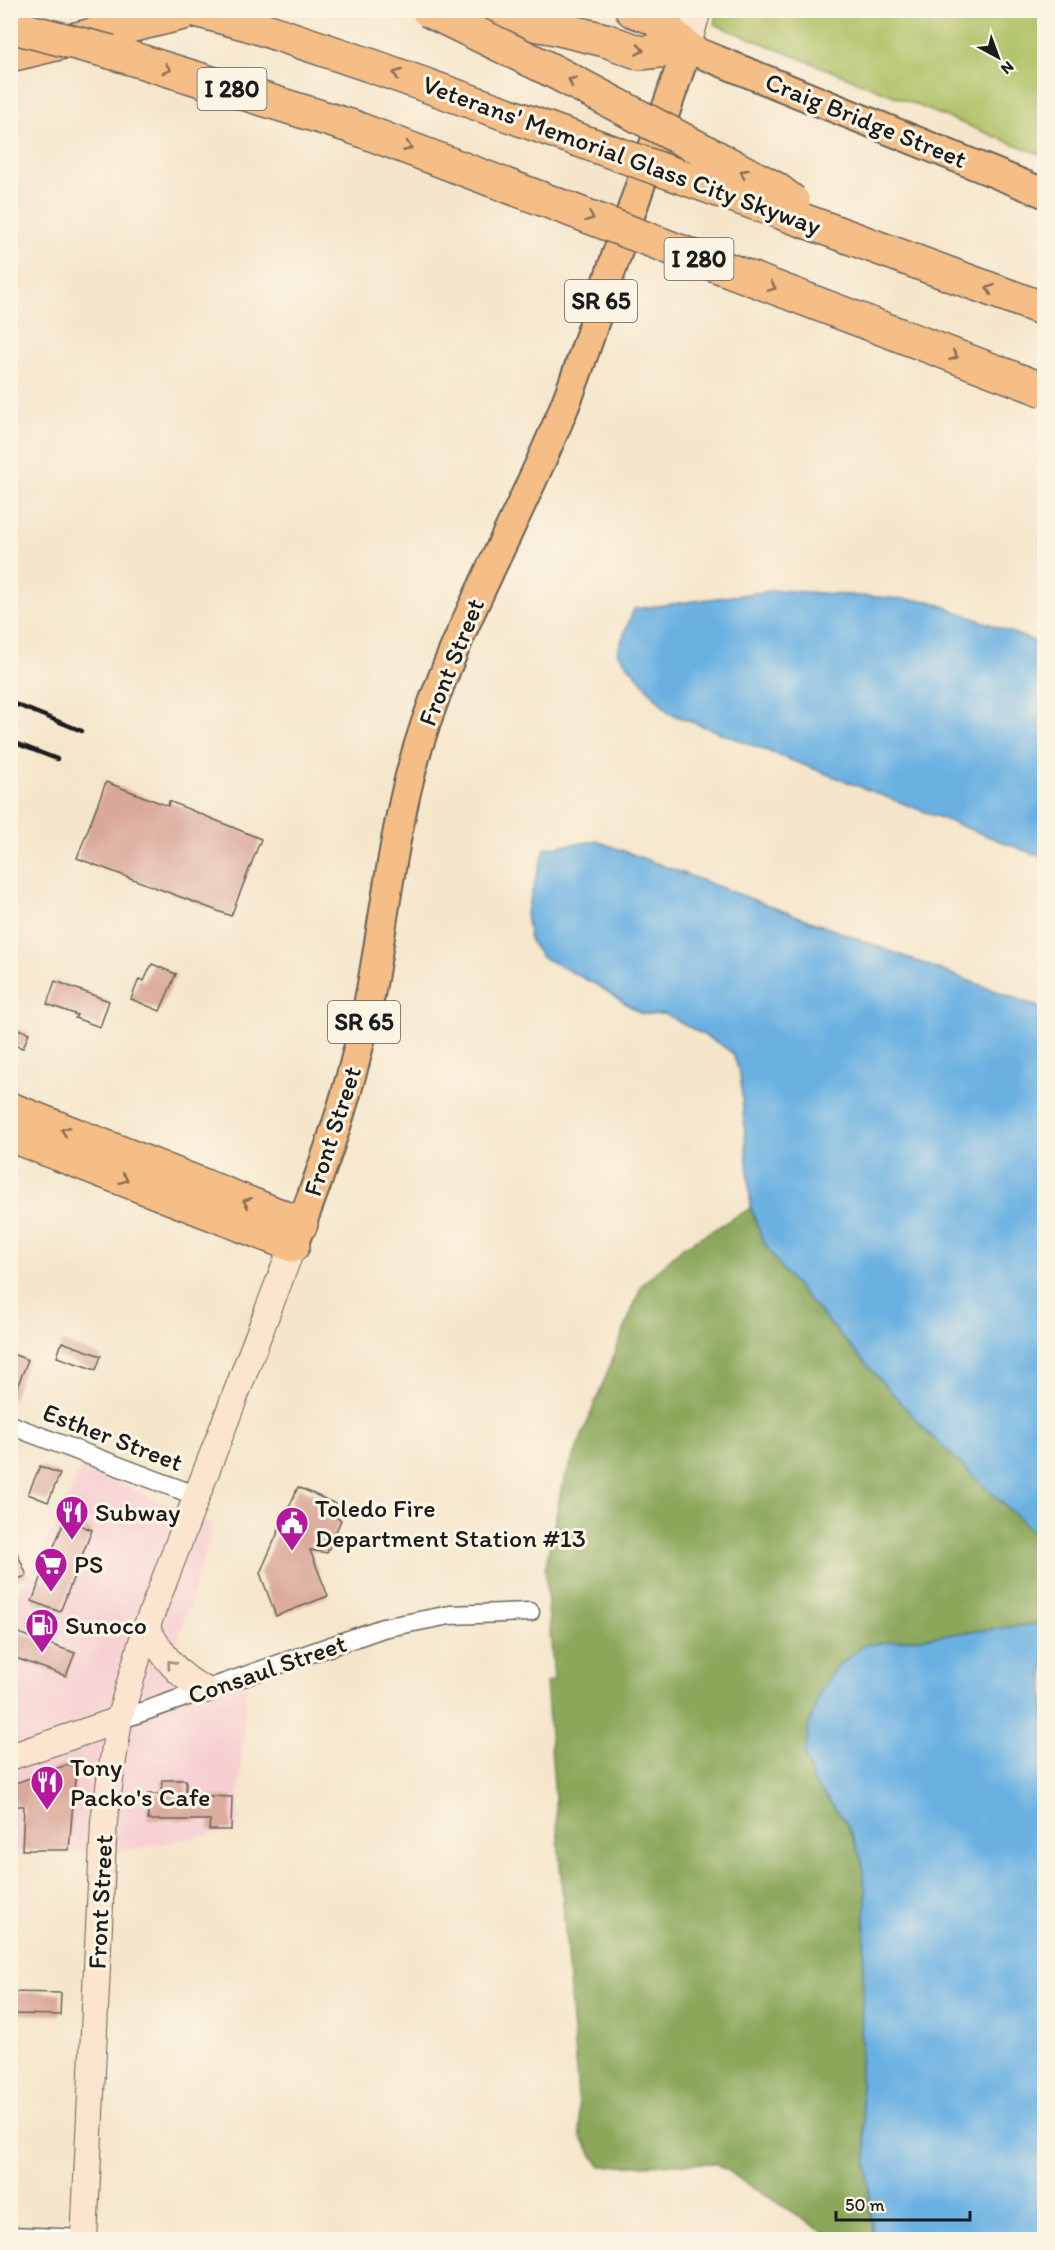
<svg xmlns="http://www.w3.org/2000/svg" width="1055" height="2250" font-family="Itim,sans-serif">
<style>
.built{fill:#f7cfd1}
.green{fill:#adc165;stroke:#646e40;stroke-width:1.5}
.forest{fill:#8aa75a;stroke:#53623b;stroke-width:1.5}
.water{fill:#6bb1e2;stroke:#44667f;stroke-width:1.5}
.building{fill:#daa89a}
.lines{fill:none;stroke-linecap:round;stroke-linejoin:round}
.street-casing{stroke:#686359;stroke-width:21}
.secondary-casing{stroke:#686359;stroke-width:28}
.primary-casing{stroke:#686359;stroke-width:32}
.highway-casing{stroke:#686359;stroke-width:36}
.street{stroke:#fff;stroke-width:18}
.secondary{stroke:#fbe5cf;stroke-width:26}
.primary{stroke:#f6be87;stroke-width:28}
.highway{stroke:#f6be87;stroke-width:33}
.rail{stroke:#1c1c1c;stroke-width:4.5}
.highway-bridge-casing{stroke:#686359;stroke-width:36;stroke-linecap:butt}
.highway-bridge{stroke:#f6be87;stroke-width:33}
.oneway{stroke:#896d52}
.oneway2{stroke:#978b7e}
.labels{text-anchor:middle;stroke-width:6;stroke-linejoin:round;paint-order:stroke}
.shield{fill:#fcf5e5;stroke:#5f5d58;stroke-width:1.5}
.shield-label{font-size:24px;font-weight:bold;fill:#1c1c1c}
.street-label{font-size:26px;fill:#1c1c1c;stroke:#fcf5e5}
.poi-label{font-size:26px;fill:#1c1c1c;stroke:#fcf5e5;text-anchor:start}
</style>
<rect width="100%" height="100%" fill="#fcf5e5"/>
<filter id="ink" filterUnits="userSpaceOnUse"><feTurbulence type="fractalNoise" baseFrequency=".0167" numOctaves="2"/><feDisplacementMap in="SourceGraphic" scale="12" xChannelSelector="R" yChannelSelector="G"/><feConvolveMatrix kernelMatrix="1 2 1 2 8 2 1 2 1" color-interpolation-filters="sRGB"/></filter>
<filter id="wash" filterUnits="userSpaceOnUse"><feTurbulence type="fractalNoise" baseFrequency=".008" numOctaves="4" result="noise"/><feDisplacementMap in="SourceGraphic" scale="24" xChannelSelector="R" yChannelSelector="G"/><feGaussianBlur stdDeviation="1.35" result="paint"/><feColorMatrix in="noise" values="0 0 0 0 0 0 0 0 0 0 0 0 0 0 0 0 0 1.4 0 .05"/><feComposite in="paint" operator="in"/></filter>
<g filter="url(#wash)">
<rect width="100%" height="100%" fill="#f5e6cb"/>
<path class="built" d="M81 1467 214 1524 173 1656 192 1676 248 1665 237 1829 123 1852 11 1851 10 1600 16 1598 68 1499Z"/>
<path class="green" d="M719 10 1044 11V156L714 24Z"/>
<path class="forest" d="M751 1208 763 1241 784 1272 928 1433 1044 1542V1623L865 1645 836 1667 820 1692 805 1757 814 1783 846 1822 862 1861 866 1896 860 2073 873 2239H828V2235L715 2163 600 2166 581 2137 546 1682 554 1680 545 1569 562 1486 642 1285 683 1247Z"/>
<g class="water">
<path d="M778 590 930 601 1044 645V858L669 713 617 652 634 609Z"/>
<path d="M597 841 1044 1009V1542L928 1433 784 1272 763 1241 751 1208 740 1074 733 1054 720 1044 665 1014H642L597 985 542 957 530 941 526 913 545 848Z"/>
<path d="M1044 1623V2239H873L860 2073 866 1896 862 1861 846 1822 814 1783 805 1757 809 1726 820 1692 836 1667 865 1645Z"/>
</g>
<g id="blocks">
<g class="building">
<path d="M106 782 168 806 169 801 261 839 231 916 77 858Z"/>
<path d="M152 964 176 974 160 1011 131 999 139 979 144 981Z"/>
<path d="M55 981 109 1001 100 1027 75 1018 77 1015 47 1004Z"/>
<path d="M10 1026 29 1033 23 1048 10 1044Z"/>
<path d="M62 1342 101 1356 96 1370 57 1357Z"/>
<path d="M10 1353 28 1360 11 1402H10Z"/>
<path d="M40 1466 60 1474 48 1502 28 1494Z"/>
<path d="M298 1487 336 1504 331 1515 341 1520 327 1553 310 1550 328 1596 276 1616 260 1573Z"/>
<path d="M65 1519 92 1530 60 1612 32 1601Z"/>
<path d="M10 1536 27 1576 10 1581Z"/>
<path d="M10 1630 75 1653 66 1676 10 1656Z"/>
<path d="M69 1764 76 1768 69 1850H22L24 1806H16L17 1801 10 1800V1785Z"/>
<path d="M162 1780H186V1795L232 1797 231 1830H209L210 1820H148V1794H161Z"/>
<path d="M10 1992 61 1993 60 2015 10 2014Z"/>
</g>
</g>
</g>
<g filter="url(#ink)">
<use href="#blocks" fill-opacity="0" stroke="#686359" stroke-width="1.5"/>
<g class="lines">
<g class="street-casing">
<g id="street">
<path d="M10 1425 197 1496"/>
<path d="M119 1720 383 1628 450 1615 530 1612"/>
<path d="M10 2236 84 2239"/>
</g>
</g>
<g class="secondary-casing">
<g id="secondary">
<path d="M687 48 698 10"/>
<path d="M146 1628C163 1654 177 1677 206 1690"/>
<path d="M10 1757 119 1720"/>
<path d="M84 2240 104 1821 119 1720 146 1628 293 1245"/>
</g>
</g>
<g class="primary-casing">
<path id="primary" d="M293 1245C326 1163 355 1077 371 990 386 908 394 827 418 747 454 630 515 527 561 415 580 369 594 323 609 277 635 200 661 124 687 48L1044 193"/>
</g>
<g class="highway-casing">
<g id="highway">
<path d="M444 10 551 27 605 40 640 53 687 48"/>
<path d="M632 10 654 18 687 48"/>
<path d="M111 52 353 127"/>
<path d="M10 55 196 10"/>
<path d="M827 229 1044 309"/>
<path d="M10 1109 301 1224"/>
<path d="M10 1135 293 1245"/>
</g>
</g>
<use href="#street" class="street"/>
<use href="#secondary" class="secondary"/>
<use href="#primary" class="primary"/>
<use href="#highway" class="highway"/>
<g class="rail">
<path d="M10 702 82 731"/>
<path d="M10 741 57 759"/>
</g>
<g class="highway-bridge-casing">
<g id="highway-bridge">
<path d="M196 10 248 24 375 67 827 229"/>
<path d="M428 10 553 71 776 189 793 202"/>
<path d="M10 26 111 52"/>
<path d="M353 127 1044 390"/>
</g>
</g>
<use href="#highway-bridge" class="highway-bridge"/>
</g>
<defs><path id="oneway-chevron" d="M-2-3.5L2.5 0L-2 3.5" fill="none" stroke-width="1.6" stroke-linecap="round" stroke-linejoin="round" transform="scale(1.5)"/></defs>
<g class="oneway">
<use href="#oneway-chevron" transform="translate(640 50) rotate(9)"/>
<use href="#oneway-chevron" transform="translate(167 69) rotate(17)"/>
<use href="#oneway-chevron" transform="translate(397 74) rotate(-160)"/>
<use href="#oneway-chevron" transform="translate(572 81) rotate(-152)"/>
<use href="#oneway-chevron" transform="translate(408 147) rotate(21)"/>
<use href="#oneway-chevron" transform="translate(744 173) rotate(-152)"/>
<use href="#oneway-chevron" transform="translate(590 217) rotate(21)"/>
<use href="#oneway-chevron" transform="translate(772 287) rotate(21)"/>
<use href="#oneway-chevron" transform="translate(990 289) rotate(-160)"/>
<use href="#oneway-chevron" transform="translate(954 356) rotate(21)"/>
<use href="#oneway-chevron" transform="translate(65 1131) rotate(-159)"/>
<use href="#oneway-chevron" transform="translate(124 1179) rotate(21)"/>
<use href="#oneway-chevron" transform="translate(247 1202) rotate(-159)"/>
</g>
<use class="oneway2" href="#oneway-chevron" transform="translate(171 1664) rotate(-129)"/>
</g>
<defs>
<g id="restaurant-pin" transform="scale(1.725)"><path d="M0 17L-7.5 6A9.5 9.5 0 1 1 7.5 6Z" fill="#b5179e" stroke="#fcf5e5"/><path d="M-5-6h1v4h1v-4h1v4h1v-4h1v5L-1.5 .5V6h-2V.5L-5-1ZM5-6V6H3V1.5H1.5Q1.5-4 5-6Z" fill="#fff"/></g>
<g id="civic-pin" transform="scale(1.725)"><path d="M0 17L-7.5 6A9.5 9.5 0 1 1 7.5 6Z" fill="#b5179e" stroke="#fcf5e5"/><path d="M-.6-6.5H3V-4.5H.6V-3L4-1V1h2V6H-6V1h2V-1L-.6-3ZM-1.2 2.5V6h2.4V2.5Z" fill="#fff"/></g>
<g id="supermarket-pin" transform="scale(1.725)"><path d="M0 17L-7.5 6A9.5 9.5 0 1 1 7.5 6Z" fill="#b5179e" stroke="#fcf5e5"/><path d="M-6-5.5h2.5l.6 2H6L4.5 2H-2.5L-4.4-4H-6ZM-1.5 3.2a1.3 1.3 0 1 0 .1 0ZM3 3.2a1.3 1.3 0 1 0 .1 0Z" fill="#fff"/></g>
<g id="fuel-pin" transform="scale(1.725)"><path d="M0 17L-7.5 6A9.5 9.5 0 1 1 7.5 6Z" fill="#b5179e" stroke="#fcf5e5"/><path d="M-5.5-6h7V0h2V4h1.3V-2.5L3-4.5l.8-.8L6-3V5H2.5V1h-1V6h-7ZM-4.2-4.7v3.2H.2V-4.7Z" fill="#fff"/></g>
</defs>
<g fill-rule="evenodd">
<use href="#restaurant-pin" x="72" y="1512"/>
<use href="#civic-pin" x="292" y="1523"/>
<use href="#supermarket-pin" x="51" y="1564"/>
<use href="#fuel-pin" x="42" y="1625"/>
<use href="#restaurant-pin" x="47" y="1782"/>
</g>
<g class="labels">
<g class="shield">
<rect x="197.5" y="68" width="69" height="42" rx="4.5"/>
<rect x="664.5" y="238" width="69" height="42" rx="4.5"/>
<rect x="565" y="280" width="72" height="42" rx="4.5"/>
<rect x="328" y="1001" width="72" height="42" rx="4.5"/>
</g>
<g class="shield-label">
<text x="232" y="97">I 280</text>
<text x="699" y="267">I 280</text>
<text x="601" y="309">SR 65</text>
<text x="364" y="1030">SR 65</text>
</g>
<g class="street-label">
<text transform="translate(866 120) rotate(22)" y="9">Craig Bridge Street</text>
<text transform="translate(622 155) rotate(20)" y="9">Veterans' Memorial Glass City Skyway</text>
<text transform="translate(451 662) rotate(-68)" y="9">Front Street</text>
<text transform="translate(332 1131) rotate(-72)" y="9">Front Street</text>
<text transform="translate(113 1437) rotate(21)" y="9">Esther Street</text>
<text transform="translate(267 1669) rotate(-19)" y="9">Consaul Street</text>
<text transform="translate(100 1902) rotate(-87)" y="9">Front Street</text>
</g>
<g class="poi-label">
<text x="315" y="1517">Toledo Fire<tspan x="315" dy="30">Department Station #13</tspan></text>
<text x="95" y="1521">Subway</text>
<text x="74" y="1573">PS</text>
<text x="65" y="1634">Sunoco</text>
<text x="70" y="1776">Tony<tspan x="70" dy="30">Packo's Cafe</tspan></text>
</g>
</g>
<rect width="1055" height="2250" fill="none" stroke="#fcf5e5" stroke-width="36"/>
<g transform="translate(998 57) rotate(139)" stroke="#fcf5e5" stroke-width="4.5" paint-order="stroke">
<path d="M0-4.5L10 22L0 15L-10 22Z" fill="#1c1c1c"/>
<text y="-9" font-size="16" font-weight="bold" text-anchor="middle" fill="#1c1c1c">N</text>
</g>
<path d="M836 2211v9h134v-9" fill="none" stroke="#1c1c1c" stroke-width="3"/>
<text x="845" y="2211" font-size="18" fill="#1c1c1c" stroke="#fcf5e5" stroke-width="4.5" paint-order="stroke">50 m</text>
</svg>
